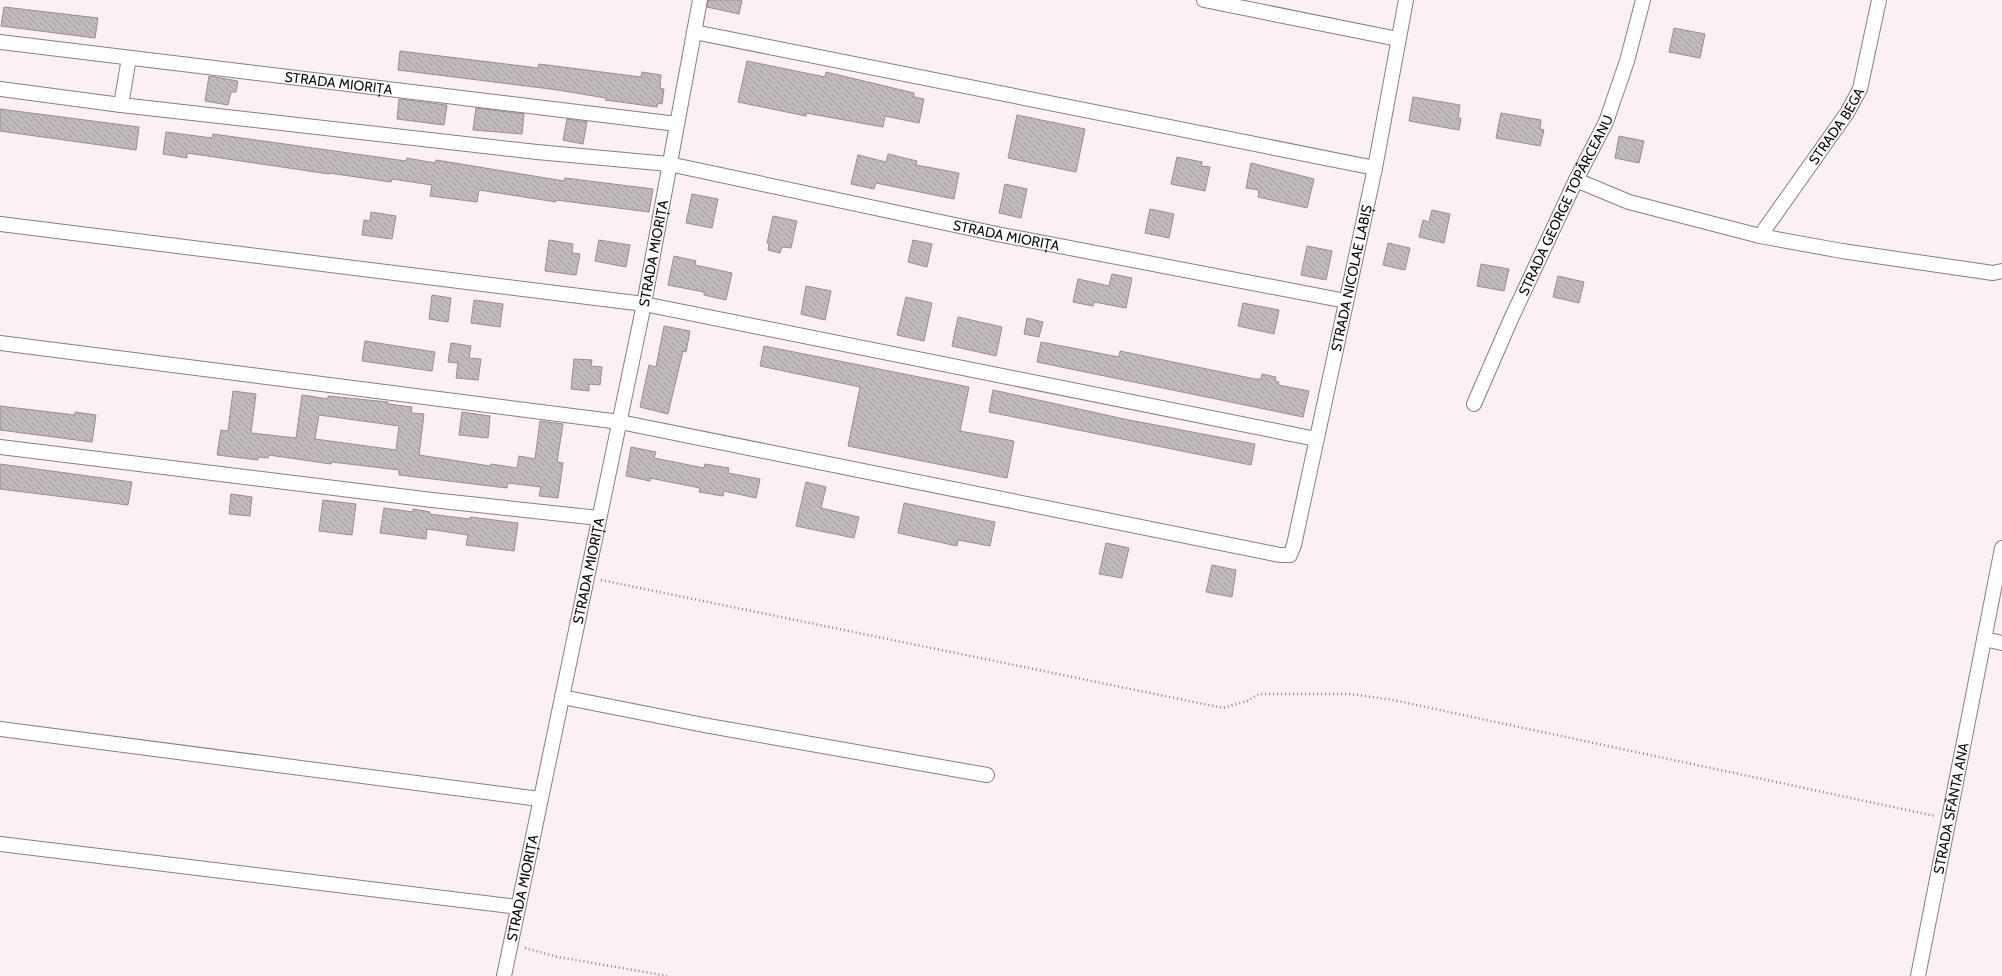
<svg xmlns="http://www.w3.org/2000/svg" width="2002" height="976" font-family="Cabin,sans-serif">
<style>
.building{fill:url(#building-back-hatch);stroke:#968e90;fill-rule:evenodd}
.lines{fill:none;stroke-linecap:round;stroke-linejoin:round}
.street-casing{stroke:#877f81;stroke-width:16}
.path{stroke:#888284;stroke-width:2.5;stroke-dasharray:1 3;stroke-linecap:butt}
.street{stroke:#fff;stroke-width:14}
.labels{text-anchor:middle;stroke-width:3;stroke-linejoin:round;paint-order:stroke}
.street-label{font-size:14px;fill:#100d0e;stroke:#fff}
</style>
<defs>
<pattern id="building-back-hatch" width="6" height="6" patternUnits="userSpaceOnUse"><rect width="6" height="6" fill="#c3babc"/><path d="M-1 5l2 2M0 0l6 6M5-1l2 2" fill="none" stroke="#a69fa0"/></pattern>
</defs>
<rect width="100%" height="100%" fill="#fbf1f4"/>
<g class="building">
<path d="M708 0H742L739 14 707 7Z"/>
<path d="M4 7 98 18 95 38 1 26Z"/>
<path d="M1674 28 1705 34 1700 58 1669 52Z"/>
<path d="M400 51 538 68 539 64 641 77 642 72 661 75 660 88 664 89 662 104 658 103 657 107 605 100 606 98 558 90 398 70Z"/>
<path d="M747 61 825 77 826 72 914 93V97L924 99 919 123 885 116 883 127 806 113V116L738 102Z"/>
<path d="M209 76 238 81 236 92H231L228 105 205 101Z"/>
<path d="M1413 97 1460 105 1458 118H1461L1459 130 1409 121Z"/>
<path d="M399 99 447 105 444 125 397 119Z"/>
<path d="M476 108 524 114 522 134 473 130Z"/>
<path d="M0 109 139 127 136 150 0 131Z"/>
<path d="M1501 113 1541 120 1540 129 1544 130 1540 146 1496 138Z"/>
<path d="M1017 115 1085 129 1076 172 1008 158Z"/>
<path d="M567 119 587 122 583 144 563 140Z"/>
<path d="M166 132 212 138 213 134 406 161 407 158 435 163 436 160 564 181 565 178 653 189 649 212 556 200V202L479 190 477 202 430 196 432 185 392 179 391 182 329 173V174L187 153V158L163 154Z"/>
<path d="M1619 136 1644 141 1639 163 1615 158Z"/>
<path d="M888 154 917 161 916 165 959 173 954 199 876 183 874 189 851 184 858 155 886 162Z"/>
<path d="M1177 157 1202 162 1201 166 1210 167 1205 191 1171 184Z"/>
<path d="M1251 163 1314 179 1307 208 1258 197 1259 190 1246 188Z"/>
<path d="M1005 184 1027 189 1021 218 999 213Z"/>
<path d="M692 194 718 199 712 228 686 223Z"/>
<path d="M1150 209 1174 214 1169 238 1145 233Z"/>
<path d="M1432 210 1450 214 1444 243 1419 237 1423 220 1429 222Z"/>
<path d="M371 212 396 216 392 239 362 235 364 220 370 221Z"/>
<path d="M773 216 797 221 791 248 782 247 780 253 768 250 769 244 767 243Z"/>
<path d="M549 240 573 244 572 253 580 254 576 275 545 271Z"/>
<path d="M599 240 630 245 626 267 595 261Z"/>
<path d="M913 240 932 244 927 267 908 262Z"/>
<path d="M1388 243 1410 248 1405 270 1383 265Z"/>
<path d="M1307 246 1332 251 1326 280 1301 275Z"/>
<path d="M674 256 696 261 695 265 732 273 726 300 704 295V292L668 285Z"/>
<path d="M1481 264 1509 269 1504 291 1477 286Z"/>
<path d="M1112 274 1132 278 1126 308 1094 302 1093 306 1073 302 1078 279 1109 286Z"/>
<path d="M1558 276 1584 282 1579 303 1553 297Z"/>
<path d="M806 286 831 291 825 320 801 314Z"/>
<path d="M432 295 451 298 448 322 429 319Z"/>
<path d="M906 297 932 303 924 341 897 335Z"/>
<path d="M474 300 503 304 500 327 471 323Z"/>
<path d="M1243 303 1279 310 1274 334 1238 326Z"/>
<path d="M958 317 1002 327 996 356 952 346Z"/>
<path d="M1027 318 1043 322 1039 337 1024 334Z"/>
<path d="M664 326 690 331 686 352 683 351 668 414 640 407 649 365 656 367Z"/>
<path d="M365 341 435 352 432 371 362 361Z"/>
<path d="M1041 342 1119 357 1120 351 1255 379H1261L1262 374 1276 377 1275 381 1279 382 1278 385 1309 391 1303 417 1037 362Z"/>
<path d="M451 343 471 346 469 358 481 359 478 380 456 378 458 363 448 362Z"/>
<path d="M764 346 969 387 960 431 1014 441 1007 478 848 446 860 387 760 366Z"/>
<path d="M574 359 592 360 591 366 602 367 600 385 589 384V391L571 389Z"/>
<path d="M993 390 1124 419 1255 444 1251 465 989 412Z"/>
<path d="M233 391 256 394 251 433 296 438 302 395 328 399V396L388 402V404L412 407 411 413 424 414 419 455 490 466 491 464 517 468 519 456 535 459 540 421 563 424 557 462 563 463 558 498 539 496 541 487 508 483 507 488 399 475V470L332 462 331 464 269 455 268 458 258 457V460L217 455 221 430 228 431ZM319 415 399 426 396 450 315 439Z"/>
<path d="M0 406 75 415V412L96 415 92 442 0 430Z"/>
<path d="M462 412 490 416 488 438 459 435Z"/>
<path d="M631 447 656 452 654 458 704 468 705 464 729 468 728 473 760 479 756 498 724 491 723 496 699 492 700 488 650 478V481L626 476Z"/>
<path d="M0 464 132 482 128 505 0 489Z"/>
<path d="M806 482 826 487 821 508 859 517 854 538 796 526Z"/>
<path d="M231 494 252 497 250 516 229 514Z"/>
<path d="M323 500 356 504 352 535 319 531Z"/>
<path d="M904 503 995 522 990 546 958 540 957 546 898 533Z"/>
<path d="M384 508 413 512V509L430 512 429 514 470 519V517L518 523 514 551 466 545 468 535 427 529 426 539 380 533Z"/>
<path d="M1106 543 1129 548 1122 578 1099 574Z"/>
<path d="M1212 565 1236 570 1232 597 1206 592Z"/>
</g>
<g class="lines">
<g class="street-casing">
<g id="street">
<path d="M1204 0 1398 39"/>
<path d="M694 32 1375 168"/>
<path id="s1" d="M0 42 677 124"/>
<path id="s2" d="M0 89 121 105 537 152 669 164 997 234 1346 301"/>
<path d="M121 105 129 58"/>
<path d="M1576 180 1629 202 1760 236 1842 251 1993 273 2002 271"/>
<path d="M0 224 644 304 1316 439"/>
<path id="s3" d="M1760 236 1847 113 1860 89 1879 0"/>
<path id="s4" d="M0 343 620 422 1280 555H1290L1294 545 1375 168 1406 0"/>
<path id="s5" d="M1474 404 1511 319 1576 180 1606 122 1627 61 1643 0"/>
<path d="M0 447 432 500 599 518"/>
<path d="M1984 639 2002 643"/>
<path d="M562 697 709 726 987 775"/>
<path d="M0 729 540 799"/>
<path d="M0 844 518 907"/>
<path id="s6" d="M504 976 644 304 700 0"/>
<path id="s7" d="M1918 976 2002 548"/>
</g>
</g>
<g class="path">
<path d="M601 580 1223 708 1247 701 1259 694H1350L1393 700 1935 816"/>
<path d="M525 948 558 957 668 976"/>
</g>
<use href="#street" class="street"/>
</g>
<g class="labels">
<g class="street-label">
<text dy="5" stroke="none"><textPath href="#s1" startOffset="341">STRADA MIORIȚA</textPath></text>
<text dy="5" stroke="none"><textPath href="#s3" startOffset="134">STRADA BEGA</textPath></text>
<text dy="5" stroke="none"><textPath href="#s5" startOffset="219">STRADA GEORGE TOPÂRCEANU</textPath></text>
<text dy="5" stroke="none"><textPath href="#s2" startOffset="1018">STRADA MIORIȚA</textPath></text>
<text dy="5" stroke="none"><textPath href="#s6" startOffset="738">STRADA MIORIȚA</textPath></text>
<text dy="5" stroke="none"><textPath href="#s4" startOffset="1592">STRADA NICOLAE LABIȘ</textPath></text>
<text dy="5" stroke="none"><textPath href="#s6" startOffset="414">STRADA MIORIȚA</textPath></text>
<text dy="5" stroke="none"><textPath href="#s7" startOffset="171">STRADA SFÂNTA ANA</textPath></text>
<text dy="5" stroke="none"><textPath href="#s6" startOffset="90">STRADA MIORIȚA</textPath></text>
</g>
</g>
</svg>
